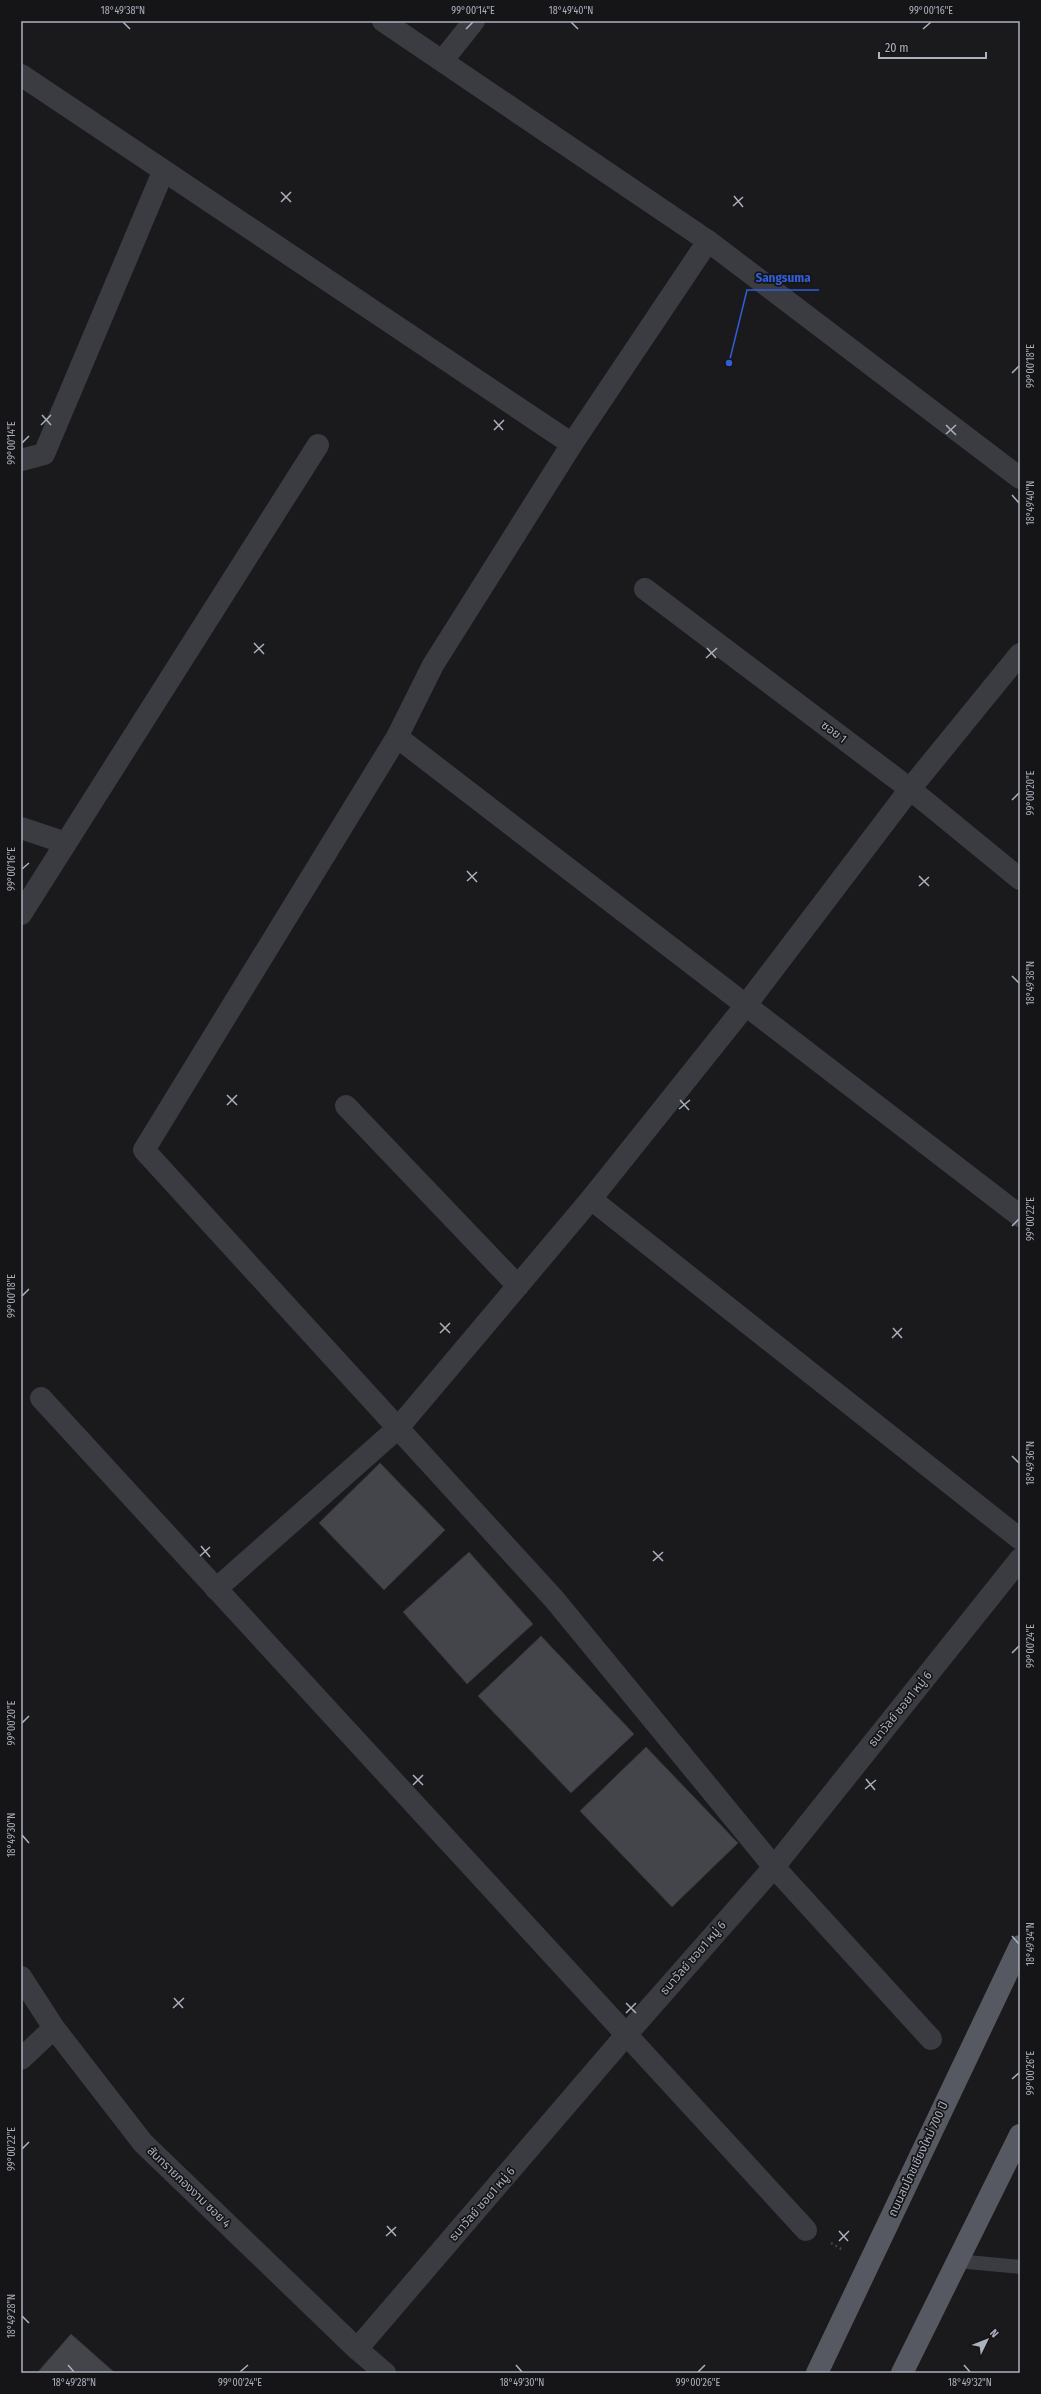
<svg xmlns="http://www.w3.org/2000/svg" width="1041" height="2394" font-family="'Fira Sans Condensed','Noto Sans Thai',sans-serif">
<style>
.building{fill:#44454a;stroke:#343439}
.lines{fill:none;stroke-linecap:round;stroke-linejoin:round}
.path{stroke:#404349;stroke-width:2.5;stroke-dasharray:2 3;stroke-linecap:butt}
.lane{stroke:#3a3c42;stroke-width:14}
.street{stroke:#3a3c42;stroke-width:22}
.primary{stroke:#565961;stroke-width:22}
.ticks{fill:none;stroke:#abb1bd;stroke-width:1.5}
.labels{text-anchor:middle;stroke-width:3.5;stroke-linejoin:round;paint-order:stroke}
.street-label{font-size:12px;fill:#abb1bd;stroke:#151518}
.leader{fill:none;stroke:#325dd4;stroke-width:1.5}
.callout-dot{fill:#325dd4;stroke:#151518;stroke-width:1.5}
.callout-label{font-size:13px;text-anchor:middle;font-weight:bold;fill:#325dd4;stroke:#151518;stroke-width:3.5;stroke-linejoin:round;paint-order:stroke}
.neatline{fill:none;stroke:#abb1bd;stroke-width:1.5}
.ticks-label{font-size:10px;text-anchor:middle;fill:#abb1bd}
</style>
<rect width="100%" height="100%" fill="#1a1a1d"/>
<g class="building">
<path d="M380 1463 445 1530 384 1590 319 1523Z"/>
<path d="M469 1552 533 1624 467 1684 403 1612Z"/>
<path d="M541 1636 634 1734 571 1793 478 1696Z"/>
<path d="M646 1747 738 1843 672 1907 580 1811Z"/>
<path d="M71 2334 115 2373H37Z"/>
</g>
<g class="lines">
<path class="path" d="M831 2243 843 2250"/>
<path class="lane" d="M957 2261 1020 2267"/>
<g class="street">
<path d="M383 21 708 241 1020 478"/>
<path d="M443 60 474 21"/>
<path d="M21 75 572 444"/>
<path d="M708 241 572 444 433 665 397 737 144 1150 554 1599 774 1867 931 2039"/>
<path d="M21 460 44 454 163 172"/>
<path d="M645 589 910 789 1020 879"/>
<path d="M397 737 1020 1216"/>
<path d="M21 828 66 843"/>
<path d="M21 914 318 445"/>
<path d="M346 1106 518 1286"/>
<path d="M591 1199 1020 1539"/>
<path d="M41 1398 806 2230"/>
<path d="M216 1589 398 1428 591 1199 746 1005 910 789 1020 654"/>
<path d="M21 1977 54 2028 143 2143 357 2349 385 2373"/>
<path d="M21 2059 54 2028"/>
<path d="M357 2349 626 2035 774 1867 1020 1559"/>
</g>
<g class="primary">
<path d="M817 2373 1020 1946"/>
<path d="M902 2373 1020 2135"/>
</g>
</g>
<path class="ticks" d="M123 22 130 29M571 22 578 29M466 29 473 22M923 29 931 22M281 192 291 202M734 196 743 207M281 202 291 192M733 206 743 197M1012 373 1019 366M42 415 51 425M494 420 503 430M41 425 51 415M946 425 956 435M494 430 504 420M946 434 956 425M22 443 29 436M1012 495 1019 503M254 643 264 654M707 648 716 658M254 653 264 644M706 658 717 648M1012 800 1019 793M22 869 29 863M467 871 477 882M919 876 929 886M467 881 477 872M919 886 929 877M1012 976 1019 983M227 1095 237 1105M680 1100 689 1110M227 1105 237 1095M679 1109 690 1100M1012 1226 1019 1219M22 1296 29 1289M440 1323 450 1333M893 1328 902 1338M440 1333 450 1323M892 1338 902 1328M1012 1456 1019 1463M201 1546 210 1557M653 1551 663 1561M200 1556 210 1547M653 1561 663 1552M1012 1653 1019 1646M22 1723 29 1716M413 1775 423 1785M866 1779 875 1790M413 1785 423 1775M865 1789 876 1780M22 1835 29 1843M1012 1936 1019 1944M174 1998 183 2008M626 2003 636 2013M173 2008 184 1998M626 2013 636 2003M1012 2079 1019 2073M22 2149 29 2142M387 2226 396 2236M839 2231 848 2241M386 2236 396 2227M839 2241 849 2231M22 2316 29 2323M68 2365 74 2372M516 2365 522 2372M964 2365 970 2372M240 2372 248 2365M698 2372 705 2365"/>
<g class="labels">
<g class="street-label">
<text transform="translate(834 732) rotate(37)" y="4">ซอย 1</text>
<text transform="translate(900 1709) rotate(-51)" y="4">ธนาวัลย์ ซอย1 หมู่ 6</text>
<text transform="translate(693 1958) rotate(-49)" y="4">ธนาวัลย์ ซอย1 หมู่ 6</text>
<text transform="translate(918 2159) rotate(-65)" y="4">ถนนสมโภชเชียงใหม่ 700 ปี</text>
<text transform="translate(189 2187) rotate(44)" y="4">สันทรายกองงาม ซอย 4</text>
<text transform="translate(482 2204) rotate(-49)" y="4">ธนาวัลย์ ซอย1 หมู่ 6</text>
</g>
</g>
<path class="leader" d="M729 363L747 290H819"/>
<circle class="callout-dot" cx="729" cy="363" r="4"/>
<g class="callout-label">
<text x="783" y="282">Sangsuma</text>
</g>
<rect width="1041" height="2394" fill="none" stroke="#151518" stroke-width="44"/>
<g transform="translate(987 2340) rotate(47)" stroke="#151518" stroke-width="3" paint-order="stroke">
<path d="M0-3L7 15L0 10L-7 15Z" fill="#abb1bd"/>
<text y="-6" font-size="11" font-weight="bold" text-anchor="middle" fill="#abb1bd">N</text>
</g>
<path d="M879 52v6h107v-6" fill="none" stroke="#abb1bd" stroke-width="2"/>
<text x="885" y="52" font-size="12" fill="#abb1bd" stroke="#151518" stroke-width="3" paint-order="stroke">20 m</text>
<rect x="22" y="22" width="997" height="2350" class="neatline"/>
<g class="ticks-label">
<text x="123" y="14">18°49'38"N</text>
<text x="473" y="14">99°00'14"E</text>
<text x="571" y="14">18°49'40"N</text>
<text x="931" y="14">99°00'16"E</text>
<text transform="translate(1030 366) rotate(-90)" y="4">99°00'18"E</text>
<text transform="translate(11 443) rotate(-90)" y="4">99°00'14"E</text>
<text transform="translate(1030 503) rotate(-90)" y="4">18°49'40"N</text>
<text transform="translate(1030 793) rotate(-90)" y="4">99°00'20"E</text>
<text transform="translate(11 869) rotate(-90)" y="4">99°00'16"E</text>
<text transform="translate(1030 983) rotate(-90)" y="4">18°49'38"N</text>
<text transform="translate(1030 1219) rotate(-90)" y="4">99°00'22"E</text>
<text transform="translate(11 1296) rotate(-90)" y="4">99°00'18"E</text>
<text transform="translate(1030 1463) rotate(-90)" y="4">18°49'36"N</text>
<text transform="translate(1030 1646) rotate(-90)" y="4">99°00'24"E</text>
<text transform="translate(11 1723) rotate(-90)" y="4">99°00'20"E</text>
<text transform="translate(11 1835) rotate(-90)" y="4">18°49'30"N</text>
<text transform="translate(1030 1944) rotate(-90)" y="4">18°49'34"N</text>
<text transform="translate(1030 2073) rotate(-90)" y="4">99°00'26"E</text>
<text transform="translate(11 2149) rotate(-90)" y="4">99°00'22"E</text>
<text transform="translate(11 2316) rotate(-90)" y="4">18°49'28"N</text>
<text x="74" y="2386">18°49'28"N</text>
<text x="240" y="2386">99°00'24"E</text>
<text x="522" y="2386">18°49'30"N</text>
<text x="698" y="2386">99°00'26"E</text>
<text x="970" y="2386">18°49'32"N</text>
</g>
</svg>
